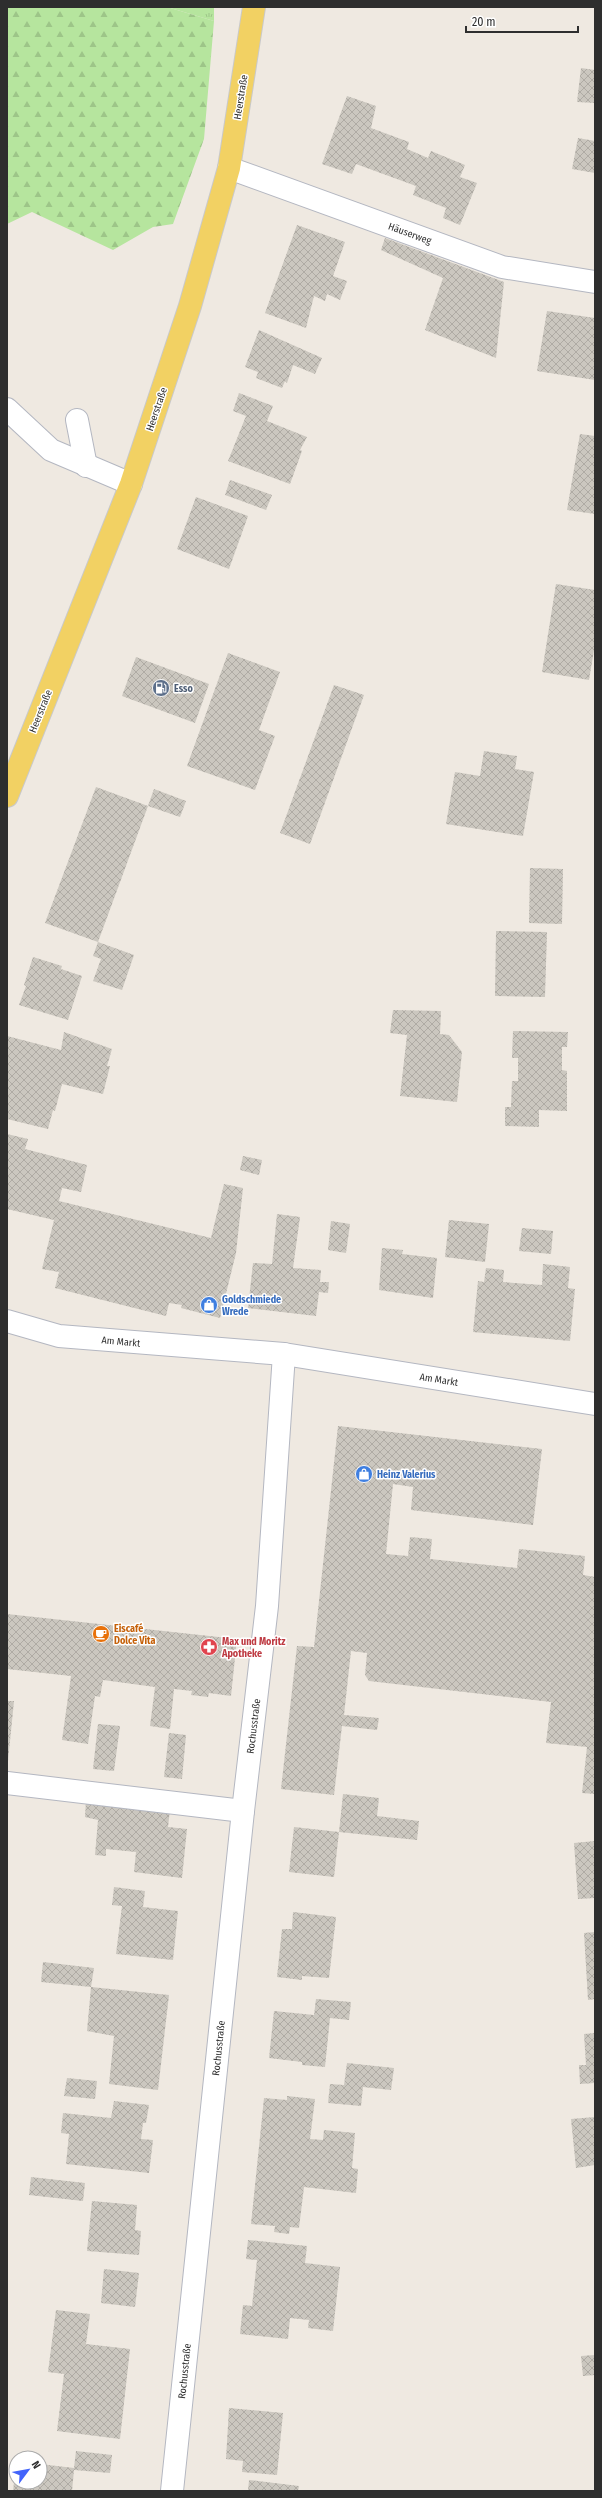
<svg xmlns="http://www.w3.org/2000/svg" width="602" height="2498" font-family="'Fira Sans Condensed',sans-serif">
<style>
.grass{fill:url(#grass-tufts)}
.forest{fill:url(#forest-firs)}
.building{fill:url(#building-cross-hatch)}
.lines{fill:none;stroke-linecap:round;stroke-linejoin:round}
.minor-casing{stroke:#b4b7c1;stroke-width:24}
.major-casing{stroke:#c9c9c9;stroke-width:24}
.minor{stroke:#fff;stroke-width:22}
.major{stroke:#f2d163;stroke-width:22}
.labels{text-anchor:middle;stroke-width:3;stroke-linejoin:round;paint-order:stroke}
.street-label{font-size:10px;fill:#2e2e2e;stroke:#fff}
.service-label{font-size:10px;font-weight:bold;fill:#4e5e75;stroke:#fff;text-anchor:start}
.shop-label{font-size:10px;font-weight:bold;fill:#366cbe;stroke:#fff;text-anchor:start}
.food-label{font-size:10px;font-weight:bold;fill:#c56008;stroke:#fff;text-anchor:start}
.health-label{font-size:10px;font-weight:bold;fill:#be3a42;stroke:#fff;text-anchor:start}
</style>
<defs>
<pattern id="grass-tufts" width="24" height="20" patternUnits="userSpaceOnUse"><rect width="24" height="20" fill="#b6e59e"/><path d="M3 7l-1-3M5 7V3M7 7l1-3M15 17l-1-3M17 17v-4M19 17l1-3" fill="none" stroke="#9dc588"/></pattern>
<pattern id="forest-firs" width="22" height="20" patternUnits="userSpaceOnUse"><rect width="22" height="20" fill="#b6e59e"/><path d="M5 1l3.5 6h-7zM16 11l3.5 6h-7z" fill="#9dc588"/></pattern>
<pattern id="building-cross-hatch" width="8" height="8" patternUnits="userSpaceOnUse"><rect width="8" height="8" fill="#cbc7bf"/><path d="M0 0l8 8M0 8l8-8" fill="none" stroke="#afaba4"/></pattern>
</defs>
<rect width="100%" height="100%" fill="#efe9e1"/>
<path class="grass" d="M167 7H214V21Z"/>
<path class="forest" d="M7 7H167L214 21 204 139 173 224 153 227 113 250 32 212 7 224Z"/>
<g class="building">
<path d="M581 68 595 70V103L577 102Z"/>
<path d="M347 96 376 106 371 128 409 142 407 149 428 158 431 151 465 165 460 177 477 183 460 225 443 218 446 208 413 195 416 186 356 164 352 174 322 164Z"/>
<path d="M578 138 595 141V173L572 169Z"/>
<path d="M297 225 345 242 333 276 347 281 340 300 327 294 325 301 314 296 306 328 265 313Z"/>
<path d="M385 238 504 282 496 358 425 330 443 278 381 250Z"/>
<path d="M547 311 595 318V380L537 371Z"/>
<path d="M259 330 322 358 315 374 293 365 287 383 285 381 282 388 256 378 258 372 245 367Z"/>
<path d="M239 393 273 406 267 421 307 437 300 450 302 451 290 484 228 461 246 416 233 411Z"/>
<path d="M580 434 595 436V514L567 510Z"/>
<path d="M230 480 272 495 266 510 225 495Z"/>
<path d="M196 497 248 516 229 569 177 549Z"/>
<path d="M556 584 595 590V644L589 680 542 672Z"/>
<path d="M228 653 280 672 259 730 275 736 255 790 187 766Z"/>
<path d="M136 657 209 684 195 723 122 696Z"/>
<path d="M334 685 364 695 310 844 280 833Z"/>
<path d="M484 751 517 756 515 769 534 772 523 836 446 824 455 772 480 776Z"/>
<path d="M96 787 148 806 98 942 45 923Z"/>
<path d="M154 789 186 801 180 817 148 806Z"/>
<path d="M530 868 563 869 562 924 529 923Z"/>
<path d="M496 931 547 932 545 997 495 996Z"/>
<path d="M98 942 134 955 122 990 93 981 101 959 93 956Z"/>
<path d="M33 957 62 966 61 969 82 976 68 1020 19 1005 26 986 24 985Z"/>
<path d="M393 1010 441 1011 440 1034 449 1035 462 1052 457 1102 400 1096 407 1035 390 1033Z"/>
<path d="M513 1031 568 1032 567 1047H562V1070L567 1071V1111L539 1110V1127L505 1126V1107H511L512 1081H518V1058H512Z"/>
<path d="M64 1032 112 1049 107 1066H110L103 1094 62 1084 55 1111 53 1110 48 1129 7 1119V1036L61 1050Z"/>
<path d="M7 1134 28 1139 25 1149 87 1165 81 1192 62 1188 59 1201 211 1238 224 1184 243 1188 236 1253 220 1318 181 1308 182 1305 169 1303 166 1316 55 1288 59 1272 42 1269 54 1220 7 1209Z"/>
<path d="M243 1156 262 1160 259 1175 240 1170Z"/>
<path d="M277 1214 300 1217 293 1268 321 1270 320 1282H329L328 1293 319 1292 316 1316 248 1308 253 1263 272 1264Z"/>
<path d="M449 1220 489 1224 485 1262 445 1257Z"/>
<path d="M331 1221 350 1224 346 1253 328 1250Z"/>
<path d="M522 1228 553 1231 551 1254 519 1251Z"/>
<path d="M382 1248 403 1250 402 1254 437 1258 433 1298 379 1290Z"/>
<path d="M543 1264 570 1267 568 1288 575 1289 570 1341 473 1332 478 1281 484 1282 486 1268 504 1270 503 1282 542 1285Z"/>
<path d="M338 1426 542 1449 533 1525 411 1510 413 1487 393 1484 386 1554 408 1556 410 1537 432 1539 430 1559 517 1568 519 1549 585 1556 583 1575 595 1577V1794L582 1793 587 1747 546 1743 551 1702 369 1681 365 1675 367 1653 351 1651 344 1715 379 1718 377 1730 342 1726 334 1795 281 1789 297 1646 314 1647Z"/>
<path d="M7 1614 237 1639 231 1696 209 1693 208 1697 191 1695 192 1691 174 1689 170 1729 150 1726 155 1687 103 1680 100 1697 95 1696 88 1744 62 1740 71 1676 7 1669Z"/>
<path d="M7 1701H14L8 1761H7Z"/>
<path d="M98 1724 120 1726 114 1771 93 1769Z"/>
<path d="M169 1733 186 1735 182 1779 164 1777Z"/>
<path d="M343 1794 379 1798 377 1816 419 1821 417 1840 339 1832 334 1877 289 1872 294 1827 339 1832Z"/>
<path d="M86 1800 170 1810 168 1827 187 1829 182 1878 134 1872 136 1852 106 1849V1856L95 1855 98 1820 85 1817Z"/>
<path d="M595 1841V1898L578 1899 574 1843Z"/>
<path d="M114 1887 145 1891 143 1907 178 1911 173 1960 116 1954 122 1906 112 1905Z"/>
<path d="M293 1912 336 1917 329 1978 302 1976V1980L277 1977 282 1929H292Z"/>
<path d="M595 1932V1999L588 2000 584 1933Z"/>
<path d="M43 1962 94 1968 91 1987 169 1995 158 2090 109 2084 114 2036 87 2031 91 1987 41 1982Z"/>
<path d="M316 1999 351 2002 349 2020 330 2018 325 2067 302 2065V2062L269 2058 274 2011 314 2015Z"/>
<path d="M595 2033V2083L580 2084 579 2065H586L584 2034Z"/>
<path d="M347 2063 394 2068 391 2090 363 2087 361 2106 328 2103 330 2084 344 2085Z"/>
<path d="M67 2078 97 2081 95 2099 64 2096Z"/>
<path d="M287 2096 315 2099 310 2139 323 2140 324 2130 355 2133 352 2168 358 2169 356 2193 304 2187 299 2228 290 2227 289 2234 274 2232 275 2226 251 2224 264 2098 287 2100Z"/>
<path d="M114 2101 149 2105 146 2123H143L141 2139 153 2140 149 2173 66 2164 69 2134 61 2133 63 2113 111 2118Z"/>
<path d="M595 2117V2165L576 2168 571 2119Z"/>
<path d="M31 2177 85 2183 83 2201 29 2195Z"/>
<path d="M92 2201 137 2205 135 2230 141 2231 139 2255 87 2251Z"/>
<path d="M248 2240 307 2246 305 2263 340 2267 333 2331 308 2328 309 2320 290 2318 288 2339 240 2334 243 2305 252 2306 257 2260 246 2259Z"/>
<path d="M104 2269 139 2273 135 2307 101 2303Z"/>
<path d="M56 2310 90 2314 86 2344 130 2349 120 2439 57 2431 64 2374 48 2372Z"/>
<path d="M595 2355V2375L583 2376 581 2356Z"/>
<path d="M229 2408 283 2413 277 2475 242 2472 243 2461 226 2459Z"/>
<path d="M76 2451 112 2455 110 2473 74 2470 72 2491H13L15 2474 16 2482H40V2464L74 2468Z"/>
<path d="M249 2480 299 2486 298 2491H248Z"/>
</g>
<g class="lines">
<g class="minor-casing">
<g id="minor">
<path d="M229 168 502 267 595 282"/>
<path d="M7 409 51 450 131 484"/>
<path d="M77 420 86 466"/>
<path d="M7 1321 59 1336 284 1354 595 1404"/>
<path d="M7 1783 243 1811"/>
<path d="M172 2491 243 1811 267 1606 284 1354"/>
</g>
</g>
<g class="major-casing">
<path id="major" d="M7 796 131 484 190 306 229 168 254 7"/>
</g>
<use href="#minor" class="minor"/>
<use href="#major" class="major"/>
</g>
<defs>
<g id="fuel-disc" transform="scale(0.9)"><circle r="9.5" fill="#5c6f8a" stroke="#fff"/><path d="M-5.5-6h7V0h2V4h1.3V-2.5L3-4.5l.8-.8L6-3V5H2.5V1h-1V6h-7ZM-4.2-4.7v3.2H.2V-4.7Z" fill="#fff"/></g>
<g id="shop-disc" transform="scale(0.9)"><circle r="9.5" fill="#3f7fe0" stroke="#fff"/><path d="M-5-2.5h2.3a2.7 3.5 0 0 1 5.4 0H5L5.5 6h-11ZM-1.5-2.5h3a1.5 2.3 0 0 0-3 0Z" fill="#fff"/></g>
<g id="cafe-disc" transform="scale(0.9)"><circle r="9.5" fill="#e8710a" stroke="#fff"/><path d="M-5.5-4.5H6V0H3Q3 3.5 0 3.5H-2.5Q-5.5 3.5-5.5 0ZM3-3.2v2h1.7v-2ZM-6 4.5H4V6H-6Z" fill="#fff"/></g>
<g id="pharmacy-disc" transform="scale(0.9)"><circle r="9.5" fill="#e0444e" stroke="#fff"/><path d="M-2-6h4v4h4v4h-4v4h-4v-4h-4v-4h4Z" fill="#fff"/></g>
</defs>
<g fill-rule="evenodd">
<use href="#fuel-disc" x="161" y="688"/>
<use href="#shop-disc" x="209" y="1305"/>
<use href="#shop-disc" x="364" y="1474"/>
<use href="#cafe-disc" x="101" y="1634"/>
<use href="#pharmacy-disc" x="209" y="1647"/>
</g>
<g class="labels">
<g class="street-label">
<text transform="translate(240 97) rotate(-81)" y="4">Heerstraße</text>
<text transform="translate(410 233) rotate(20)" y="4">Häuserweg</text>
<text transform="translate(156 409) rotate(-71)" y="4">Heerstraße</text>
<text transform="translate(40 711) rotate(-68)" y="4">Heerstraße</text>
<text transform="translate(121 1341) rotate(5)" y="4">Am Markt</text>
<text transform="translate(439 1379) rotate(9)" y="4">Am Markt</text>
<text transform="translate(253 1726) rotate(-83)" y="4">Rochusstraße</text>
<text transform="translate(218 2048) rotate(-84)" y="4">Rochusstraße</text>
<text transform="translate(184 2371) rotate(-84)" y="4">Rochusstraße</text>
</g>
<g class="service-label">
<text x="174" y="692">Esso</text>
</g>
<g class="shop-label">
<text x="222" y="1303">Goldschmiede<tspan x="222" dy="12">Wrede</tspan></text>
<text x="377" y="1478">Heinz Valerius</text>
</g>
<g class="food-label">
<text x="114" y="1632">Eiscafé<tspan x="114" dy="12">Dolce Vita</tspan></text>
</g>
<g class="health-label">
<text x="222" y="1645">Max und Moritz<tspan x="222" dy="12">Apotheke</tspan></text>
</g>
</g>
<rect width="602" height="2498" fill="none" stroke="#2e2e2e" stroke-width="16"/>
<g transform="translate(28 2470) rotate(58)"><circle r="19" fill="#ffffff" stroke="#ababab"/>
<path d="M0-3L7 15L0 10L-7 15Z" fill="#4264fb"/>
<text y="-6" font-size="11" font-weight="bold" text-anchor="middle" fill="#2e2e2e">N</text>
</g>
<path d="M466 26v6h112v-6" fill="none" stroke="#2e2e2e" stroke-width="2"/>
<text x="472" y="26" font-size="12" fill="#2e2e2e" stroke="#ffffff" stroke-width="3" paint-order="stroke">20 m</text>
</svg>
